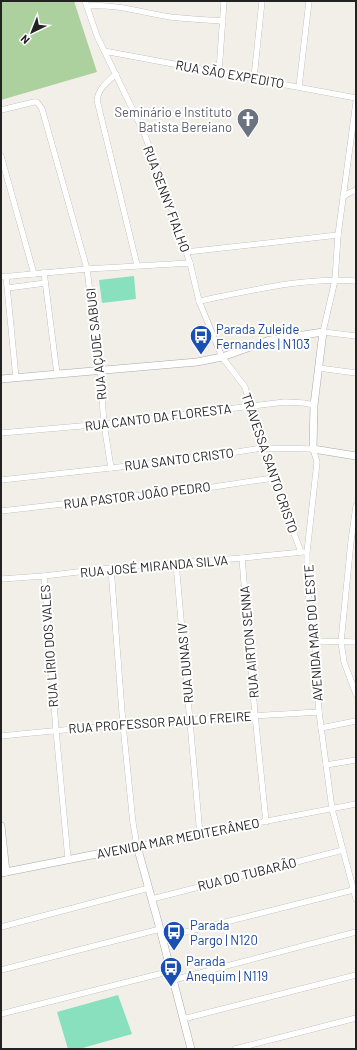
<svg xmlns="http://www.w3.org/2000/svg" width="357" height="1050" font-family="Barlow,sans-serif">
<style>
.forest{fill:#add19e}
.pitch{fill:#88e0be}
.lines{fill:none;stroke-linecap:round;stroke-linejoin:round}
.minor-casing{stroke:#a9a9a9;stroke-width:6}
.tertiary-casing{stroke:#a9a9a9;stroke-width:8}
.minor{stroke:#fff;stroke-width:5.5}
.tertiary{stroke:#fff;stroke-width:7}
.labels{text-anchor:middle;stroke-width:4;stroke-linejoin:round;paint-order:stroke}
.street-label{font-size:13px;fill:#222;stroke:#fff}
.worship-label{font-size:13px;fill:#5b616d;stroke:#fff;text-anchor:end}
.transit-label{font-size:13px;fill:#164399;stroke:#fff;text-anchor:start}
</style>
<rect width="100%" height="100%" fill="#f2efe9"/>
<path class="forest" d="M1 1H74L97 72 1 100Z"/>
<g class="pitch">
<path d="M134 276 136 299 102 303 99 280Z"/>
<path d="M118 995 132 1034 79 1049H68L57 1012Z"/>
</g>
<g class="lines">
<g class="minor-casing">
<g id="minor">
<path d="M85 1 97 36 144 133 165 189 190 263 199 301 222 357 245 387 262 448 301 552"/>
<path d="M87 6C118 4 140 12 170 17 188 19 205 20 223 21"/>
<path d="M104 51 356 98"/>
<path d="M219 72 224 1"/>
<path d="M116 74C107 82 99 88 97 100L137 265"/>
<path d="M254 78 262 1"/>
<path d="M299 87 309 1"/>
<path d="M356 102 338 235 335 280 323 332 356 336"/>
<path d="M1 110 34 102H37L42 109 87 269 100 371 104 424 111 468"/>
<path d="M1 156 34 274"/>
<path d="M343 197 349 193 356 190"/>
<path d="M186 252 338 235"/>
<path d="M44 272 57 374"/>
<path d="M6 276 16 378"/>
<path d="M1 277 87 269 190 263"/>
<path d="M8 288 45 283"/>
<path d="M199 301C250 291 304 277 356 281"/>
<path d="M319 368 356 373"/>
<path d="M1 433 104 424 285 402 304 403 314 405"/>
<path d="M1 480 156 463 204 457 262 448 313 449 317 462 307 552V586L315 641 319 712 332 809 356 899"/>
<path d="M356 506 351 541 341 642 344 662 356 694"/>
<path d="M1 511 213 487 273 478"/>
<path d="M242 558 255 715 266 822"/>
<path d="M176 563 200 835"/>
<path d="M111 568 123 725 133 823 137 846 356 804"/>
<path d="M44 576 56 730 68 859"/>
<path d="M1 579 44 576 111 568 242 558 303 552"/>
<path d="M315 641 356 642"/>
<path d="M321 728 356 721"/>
<path d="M1 736C107 725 213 718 319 712"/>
<path d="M326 765 356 760"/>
<path d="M152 899 343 850"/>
<path d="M1 927 149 888"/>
<path d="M162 938 353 890"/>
<path d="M1 970 160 929"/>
<path d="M173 980 356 932"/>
<path d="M1 1014 171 971"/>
<path d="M183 1019 356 975"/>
<path d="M235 1049 356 1018"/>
</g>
</g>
<g class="tertiary-casing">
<g id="tertiary">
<path d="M1 379 197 362 222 357 270 340 323 332 314 405 313 449 356 456"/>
<path d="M1 826 6 872"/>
<path d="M1 873 137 846 160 929 191 1049"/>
</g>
</g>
<use href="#minor" class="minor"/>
<use href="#tertiary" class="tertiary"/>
</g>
<defs>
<g id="church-pin" transform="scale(1.15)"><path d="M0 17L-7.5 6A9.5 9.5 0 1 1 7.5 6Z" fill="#6b7280" stroke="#fff"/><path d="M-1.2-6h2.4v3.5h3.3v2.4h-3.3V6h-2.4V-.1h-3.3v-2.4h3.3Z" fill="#fff"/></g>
<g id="bus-pin" transform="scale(1.15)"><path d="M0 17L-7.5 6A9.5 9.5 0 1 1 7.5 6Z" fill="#1a4fb4" stroke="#fff"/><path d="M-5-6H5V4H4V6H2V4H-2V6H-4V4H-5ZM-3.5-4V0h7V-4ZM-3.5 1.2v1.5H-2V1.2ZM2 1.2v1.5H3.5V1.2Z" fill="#fff"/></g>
</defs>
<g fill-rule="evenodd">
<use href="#church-pin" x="248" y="119"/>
<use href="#bus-pin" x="201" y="336"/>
<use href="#bus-pin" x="174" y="932"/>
<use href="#bus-pin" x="171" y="968"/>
</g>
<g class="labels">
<g class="street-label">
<text transform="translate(230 74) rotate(10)" y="5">RUA SÃO EXPEDITO</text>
<text transform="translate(167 199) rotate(70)" y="5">RUA SENNY FIALHO</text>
<text transform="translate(96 344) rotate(-96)" y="5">RUA AÇUDE SABUGI</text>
<text transform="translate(158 417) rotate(-7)" y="5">RUA CANTO DA FLORESTA</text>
<text transform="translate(179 459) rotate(-7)" y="5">RUA SANTO CRISTO</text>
<text transform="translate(270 463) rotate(71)" y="5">TRAVESSA SANTO CRISTO</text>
<text transform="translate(137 495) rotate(-7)" y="5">RUA PASTOR JOÃO PEDRO</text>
<text transform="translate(154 566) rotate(-5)" y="5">RUA JOSÉ MIRANDA SILVA</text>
<text transform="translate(313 633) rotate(-94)" y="5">AVENIDA MAR DO LESTE</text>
<text transform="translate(249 642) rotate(-95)" y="5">RUA AIRTON SENNA</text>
<text transform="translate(49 646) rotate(-94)" y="5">RUA LÍRIO DOS VALES</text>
<text transform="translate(185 663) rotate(-95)" y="5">RUA DUNAS IV</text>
<text transform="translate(160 722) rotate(-4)" y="5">RUA PROFESSOR PAULO FREIRE</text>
<text transform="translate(178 838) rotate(-11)" y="5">AVENIDA MAR MEDITERÂNEO</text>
<text transform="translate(247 874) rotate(-14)" y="5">RUA DO TUBARÃO</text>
</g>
<g class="worship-label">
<text x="232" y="117">Seminário e Instituto<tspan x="232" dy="15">Batista Bereiano</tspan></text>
</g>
<g class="transit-label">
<text x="216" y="334">Parada Zuleide<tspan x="216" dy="15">Fernandes | N103</tspan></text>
<text x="190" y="930">Parada<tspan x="190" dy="15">Pargo | N120</tspan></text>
<text x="186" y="966">Parada<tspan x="186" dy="15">Anequim | N119</tspan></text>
</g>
</g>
<rect width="357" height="1050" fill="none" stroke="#222222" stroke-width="4"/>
<g transform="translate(32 32) rotate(223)" stroke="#ffffff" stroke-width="3" paint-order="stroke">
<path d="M0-3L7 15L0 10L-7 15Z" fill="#222222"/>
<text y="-6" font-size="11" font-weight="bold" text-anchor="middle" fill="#222222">N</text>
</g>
</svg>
